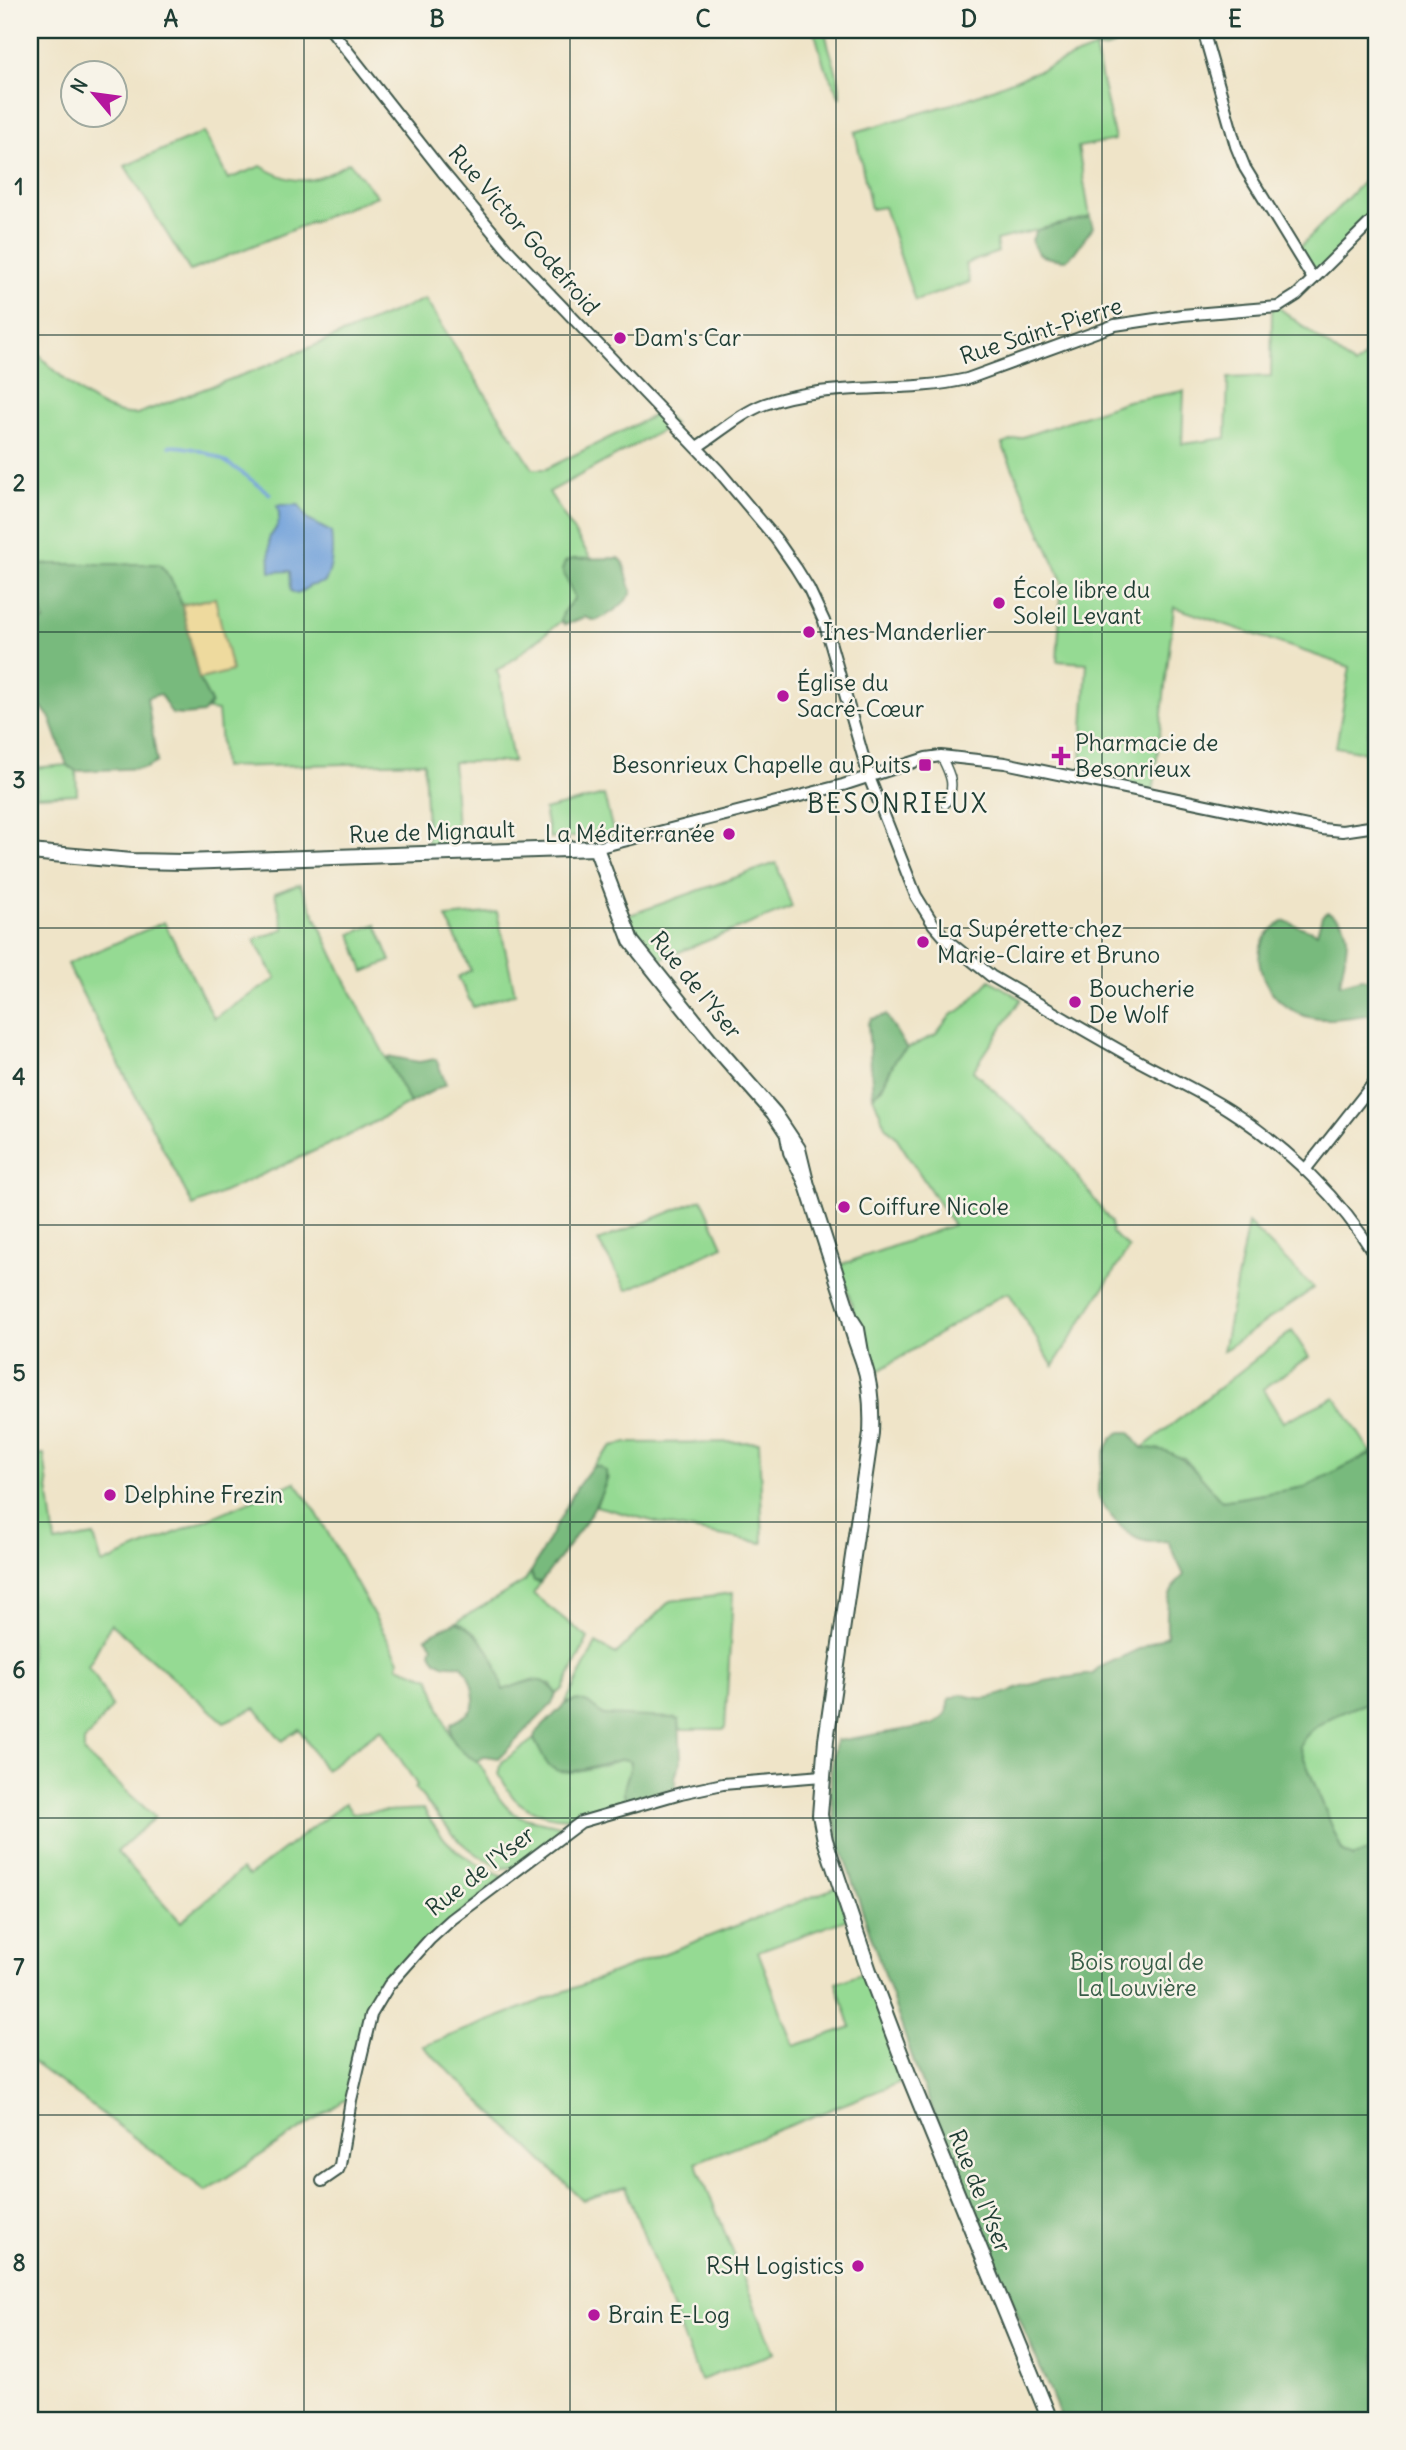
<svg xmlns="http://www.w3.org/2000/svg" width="1406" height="2450" font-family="Delius,sans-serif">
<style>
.green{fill:#95da93;stroke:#5a8c64;stroke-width:2}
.forest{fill:#78ba7d;stroke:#4c7c58;stroke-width:2}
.sand{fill:#eeda9e;stroke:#868c69;stroke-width:2}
.water{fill:#70a0da;stroke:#486e87;stroke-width:2}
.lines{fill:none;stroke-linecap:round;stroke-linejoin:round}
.stream{stroke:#70a0da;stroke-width:3.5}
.pedestrian-casing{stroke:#3e564a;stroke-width:11}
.minor-casing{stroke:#3e564a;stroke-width:14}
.tertiary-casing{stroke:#3e564a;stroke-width:18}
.pedestrian{stroke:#fff;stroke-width:8}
.minor{stroke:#fff;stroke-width:10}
.tertiary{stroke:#fff;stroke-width:14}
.grid{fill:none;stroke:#1f3d34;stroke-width:2;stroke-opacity:0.55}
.poi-dot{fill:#b5179e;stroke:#f7f3e8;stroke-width:2.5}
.labels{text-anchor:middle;stroke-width:5;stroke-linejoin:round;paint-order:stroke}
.street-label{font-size:23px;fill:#1f3d34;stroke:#f7f3e8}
.poi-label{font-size:23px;fill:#1f3d34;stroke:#f7f3e8;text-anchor:start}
.park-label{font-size:23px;fill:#375c47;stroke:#f7f3e8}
.quarter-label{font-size:26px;letter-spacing:2px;fill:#1f3d34;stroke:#f7f3e8}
.neatline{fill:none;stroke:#1f3d34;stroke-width:2.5}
.grid-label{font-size:23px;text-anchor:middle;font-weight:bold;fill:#1f3d34}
</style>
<rect width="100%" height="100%" fill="#f7f3e8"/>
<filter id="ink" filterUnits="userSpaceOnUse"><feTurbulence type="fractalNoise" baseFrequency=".0143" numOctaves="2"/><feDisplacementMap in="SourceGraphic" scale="14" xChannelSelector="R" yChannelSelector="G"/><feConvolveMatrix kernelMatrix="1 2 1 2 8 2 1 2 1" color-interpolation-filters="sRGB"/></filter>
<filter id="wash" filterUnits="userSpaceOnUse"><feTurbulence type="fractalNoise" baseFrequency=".00686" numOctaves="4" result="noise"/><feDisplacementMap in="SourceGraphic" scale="28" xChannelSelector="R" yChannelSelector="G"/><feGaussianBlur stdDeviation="1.57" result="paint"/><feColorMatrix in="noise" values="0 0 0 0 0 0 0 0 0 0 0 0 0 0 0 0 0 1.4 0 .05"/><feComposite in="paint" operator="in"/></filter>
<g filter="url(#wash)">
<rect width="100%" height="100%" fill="#efe4c8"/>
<g class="green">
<path d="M814 30H825C828 53 841 74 840 98L824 65Z"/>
<path d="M1095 48 1115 140 1078 147 1090 217 996 240 998 252 965 264 970 282 915 301 884 207 871 209 855 132 962 101Z"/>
<path d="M204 132 228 179 261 166C298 188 315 183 349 162L377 196 190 271 125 166Z"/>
<path d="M1369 176 1376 191V217L1313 279 1296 251Z"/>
<path d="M425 299 533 469H546L651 417 658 408 674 424 549 492 610 589 561 621 505 666 496 670 499 676 513 762H453L458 848 428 850 424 762 223 767 218 711 208 710 211 702 199 679 232 671 214 598 182 605 165 570 159 564H39L30 562V347C59 373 96 417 137 414L266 366Z"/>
<path d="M1278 307 1355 366 1376 346V687L1365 752 1336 747 1350 667 1174 607 1153 794 1080 779 1087 663 1057 661 1062 581 1002 444 1127 401 1184 391 1182 444 1226 438 1228 378 1271 376 1272 308Z"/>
<path d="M67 765 76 771 77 794 37 796 34 768Z"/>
<path d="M604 795 614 835 550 838 544 810Z"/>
<path d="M776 863 792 907 649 964 621 918Z"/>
<path d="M300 884 345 980 410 1103 354 1133 193 1206 67 964 164 922 214 1018 276 979 254 940 284 929 275 893Z"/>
<path d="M497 912 515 993 473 1007 458 977 471 970 446 917Z"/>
<path d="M376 924 391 961 364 972 351 934Z"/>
<path d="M990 980 1021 999 973 1071 1055 1146 1111 1222 1112 1233 1129 1248 1053 1366 1009 1293 1002 1295 872 1375 840 1265 953 1225 896 1137 885 1126 873 1096 882 1088 898 1053 935 1035 951 1015 964 1008Z"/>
<path d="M702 1199 723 1246 627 1290 598 1241Z"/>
<path d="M1248 1223 1314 1288 1223 1351Z"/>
<path d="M1292 1331 1309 1357 1263 1389 1283 1422 1335 1397 1371 1452 1376 1450V1462L1371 1453 1305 1487 1222 1501 1184 1458 1142 1448Z"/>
<path d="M759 1442 763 1543 675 1527 596 1506 608 1478 598 1466 592 1467 612 1446 626 1443Z"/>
<path d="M44 1454 55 1543 94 1536 102 1564 295 1482 315 1510 399 1660 398 1666 430 1678C437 1697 443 1724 453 1740 460 1751 475 1757 480 1765 491 1781 497 1802 514 1813 531 1824 551 1820 566 1829L516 1867 501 1868 478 1855 458 1840 415 1788 417 1785 381 1729 325 1770 299 1729 282 1741 255 1708 224 1722 111 1624 88 1667 95 1676 112 1707 84 1742V1753L155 1817 117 1852 181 1922 242 1869 249 1876 345 1803 352 1813 424 1809C443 1846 466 1860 503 1877L384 1983 368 2013 348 2098 206 2191 30 2060V1458Z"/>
<path d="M531 1572 532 1578 536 1582H541L533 1594 588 1638 563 1689 556 1694 551 1684 531 1680 503 1690 462 1624 456 1622 525 1581Z"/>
<path d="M733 1593 725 1729H680L679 1720 673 1718C657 1717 619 1719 605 1715 590 1711 584 1694 565 1704L596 1643 616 1654 670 1601Z"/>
<path d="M1376 1700V1848L1353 1857 1342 1851 1299 1746C1314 1719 1349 1709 1376 1700Z"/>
<path d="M534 1739C538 1747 542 1757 548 1764 563 1781 604 1764 623 1759L631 1761C631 1773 623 1783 624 1795L628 1800C613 1805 597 1813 581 1816 559 1821 529 1814 514 1798 508 1791 504 1782 499 1774L502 1762Z"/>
<path d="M840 1886 851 1918 758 1951 794 2046 851 2027 836 1983 869 1971 906 2080 696 2162 774 2353 700 2380 625 2187 583 2200 423 2046Z"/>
</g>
<g class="forest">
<path d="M1091 30H1127C1121 42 1109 52 1095 48Z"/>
<path d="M1090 217 1093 227 1074 253 1066 260C1049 258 1036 259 1032 240L1037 230Z"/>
<path d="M619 558 623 562 632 593C622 607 610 615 595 621L585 617 565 625 561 621C562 610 568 606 575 598L562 570 565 562 572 559Z"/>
<path d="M39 564H159C187 591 187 642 199 678 202 686 207 694 211 703L203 713 184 715 172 714 160 694 147 698 157 762 146 768 76 771 67 765 50 718 30 692V623L44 621 32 570Z"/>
<path d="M1327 912C1360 923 1343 957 1340 984L1362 978 1376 982V1014C1354 1016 1327 1023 1305 1016 1265 1003 1236 945 1285 921L1317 933 1322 916Z"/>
<path d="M886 1015 907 1049C889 1058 891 1081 873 1096L868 1024 871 1019Z"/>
<path d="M393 1057 419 1062 436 1059 446 1084 410 1103 386 1058Z"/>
<path d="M1120 1432H1129L1142 1448C1182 1446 1198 1475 1222 1501L1305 1487 1371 1453 1376 1462V1700C1350 1709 1314 1719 1299 1746L1342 1851 1353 1857 1376 1848V2420H1062L919 2077 839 1842 831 1795V1772L836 1741 932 1725C943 1720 950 1712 949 1699L961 1694C990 1706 1009 1689 1037 1683 1055 1678 1074 1677 1093 1674L1098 1668 1167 1636C1167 1612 1164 1592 1184 1575L1168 1541C1159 1542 1150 1543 1141 1540 1127 1536 1099 1507 1098 1492 1097 1483 1101 1473 1102 1464 1104 1451 1109 1439 1120 1432Z"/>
<path d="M598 1466 606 1471C611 1496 557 1560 541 1582L534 1581 531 1572 577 1487 592 1467Z"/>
<path d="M456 1622C473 1628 487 1646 495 1662 499 1671 500 1681 503 1690 523 1684 543 1670 556 1694L552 1704 499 1758 485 1756 478 1761C464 1756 447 1740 451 1724 457 1720 467 1716 471 1710 479 1699 469 1674 462 1665 448 1666 437 1666 431 1652L433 1646 426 1637Z"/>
<path d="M578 1700 588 1703 603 1715 673 1718 679 1720 681 1761 675 1777 676 1788 628 1800 624 1795C623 1783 631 1773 631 1761L623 1759 571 1772 558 1771 549 1766 545 1760 534 1739 535 1734 565 1704Z"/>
</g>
<path class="sand" d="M215 598 232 671 199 679 182 605Z"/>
<path class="water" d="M277 505H299L308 520 331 532C333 550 333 565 325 582L310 586 297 594 291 591 290 571 270 572 269 538C278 527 282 519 277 505Z"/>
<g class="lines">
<path class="stream" d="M169 446C212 446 237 469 270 494"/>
</g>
</g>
<g filter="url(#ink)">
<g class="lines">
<g class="pedestrian-casing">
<path id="pedestrian" d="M941 756C950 774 957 786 945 804"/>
</g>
<g class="minor-casing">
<g id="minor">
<path d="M331 30 442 171 507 249 718 470 776 539 796 568 809 589 824 621 869 777 916 896 934 925 948 941 991 976C1039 1004 1087 1032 1135 1059 1166 1076 1199 1091 1229 1110 1287 1147 1341 1199 1376 1257"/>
<path d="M1203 30 1236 146 1245 168 1313 279"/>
<path d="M697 447C719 433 741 413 765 404 830 381 901 394 967 379L1115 325 1182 315 1278 307 1297 295 1376 217"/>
<path d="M596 848 843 785 926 758 941 756 1005 763 1322 829 1342 831 1376 826"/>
<path d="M1305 1170 1376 1080"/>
<path d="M322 2181 338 2170 340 2165 351 2100 371 2015 389 1985 430 1939 452 1919 581 1822 681 1793 723 1784 822 1776"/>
</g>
</g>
<g class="tertiary-casing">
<g id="tertiary">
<path d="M30 852 132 861 184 862 596 848 631 941 710 1040 774 1113 798 1149 806 1182 791 1152 788 1136"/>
<path d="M806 1182 850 1318"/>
<path d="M862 1358 857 1329 850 1318C852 1334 858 1346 863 1361 871 1384 872 1409 871 1433L826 1740 820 1815 825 1840 869 1971 909 2076 1050 2420"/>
</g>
</g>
<use href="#pedestrian" class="pedestrian"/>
<use href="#minor" class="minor"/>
<use href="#tertiary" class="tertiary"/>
</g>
</g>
<path class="grid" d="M304 30V2420M570 30V2420M836 30V2420M1102 30V2420M30 335H1376M30 632H1376M30 928H1376M30 1225H1376M30 1522H1376M30 1818H1376M30 2115H1376"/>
<g class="poi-dot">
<circle cx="620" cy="338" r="7"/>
<circle cx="999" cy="603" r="7"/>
<circle cx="809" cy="632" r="7"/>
<circle cx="783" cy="696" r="7"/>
<path d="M1057.5 745.5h7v7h7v7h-7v7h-7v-7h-7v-7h7z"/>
<rect x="918" y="758" width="14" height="14" rx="3.5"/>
<circle cx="729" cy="834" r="7"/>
<circle cx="923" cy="942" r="7"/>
<circle cx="1075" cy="1002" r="7"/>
<circle cx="844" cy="1207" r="7"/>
<circle cx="110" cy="1495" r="7"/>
<circle cx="858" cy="2266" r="7"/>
<circle cx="594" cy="2315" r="7"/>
</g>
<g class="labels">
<g class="street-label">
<text transform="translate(524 230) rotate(49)" y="8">Rue Victor Godefroid</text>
<text transform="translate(1041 331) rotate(-18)" y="8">Rue Saint-Pierre</text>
<text transform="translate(432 832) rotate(-2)" y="8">Rue de Mignault</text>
<text transform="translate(696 985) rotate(51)" y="8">Rue de l'Yser</text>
<text transform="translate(480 1871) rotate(-38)" y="8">Rue de l'Yser</text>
<text transform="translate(980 2191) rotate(68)" y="8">Rue de l'Yser</text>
</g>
<g class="poi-label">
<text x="634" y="346">Dam's Car</text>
<text x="1013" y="598">École libre du<tspan x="1013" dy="26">Soleil Levant</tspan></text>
<text x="823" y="640">Ines Manderlier</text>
<text x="797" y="691">Église du<tspan x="797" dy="26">Sacré-Cœur</tspan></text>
<text x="1075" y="751">Pharmacie de<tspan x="1075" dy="26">Besonrieux</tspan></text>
<text x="911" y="773" text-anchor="end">Besonrieux Chapelle au Puits</text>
<text x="715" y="842" text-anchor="end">La Méditerranée</text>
<text x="937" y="937">La Supérette chez<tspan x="937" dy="26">Marie-Claire et Bruno</tspan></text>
<text x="1089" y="997">Boucherie<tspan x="1089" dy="26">De Wolf</tspan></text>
<text x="858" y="1215">Coiffure Nicole</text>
<text x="124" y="1503">Delphine Frezin</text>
<text x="844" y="2274" text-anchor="end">RSH Logistics</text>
<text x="608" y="2323">Brain E-Log</text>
</g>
<g class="park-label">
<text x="1137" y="1970">Bois royal de<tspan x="1137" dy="26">La Louvière</tspan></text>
</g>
<g class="quarter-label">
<text x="898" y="813">BESONRIEUX</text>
</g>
</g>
<rect width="1406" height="2450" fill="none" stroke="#f7f3e8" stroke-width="77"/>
<g transform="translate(94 94) rotate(299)"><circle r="33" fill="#f7f3e8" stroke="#a1aaa0" stroke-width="2"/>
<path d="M0-5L12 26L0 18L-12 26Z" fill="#b5179e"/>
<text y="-10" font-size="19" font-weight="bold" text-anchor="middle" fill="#1f3d34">N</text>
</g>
<rect x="38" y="38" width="1330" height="2374" class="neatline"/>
<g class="grid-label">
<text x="171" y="27">A</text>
<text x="437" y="27">B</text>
<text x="703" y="27">C</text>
<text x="969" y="27">D</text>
<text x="1235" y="27">E</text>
<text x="19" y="195">1</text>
<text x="19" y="491">2</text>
<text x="19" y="788">3</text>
<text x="19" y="1085">4</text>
<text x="19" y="1381">5</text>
<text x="19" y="1678">6</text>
<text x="19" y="1975">7</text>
<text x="19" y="2271">8</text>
</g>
</svg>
